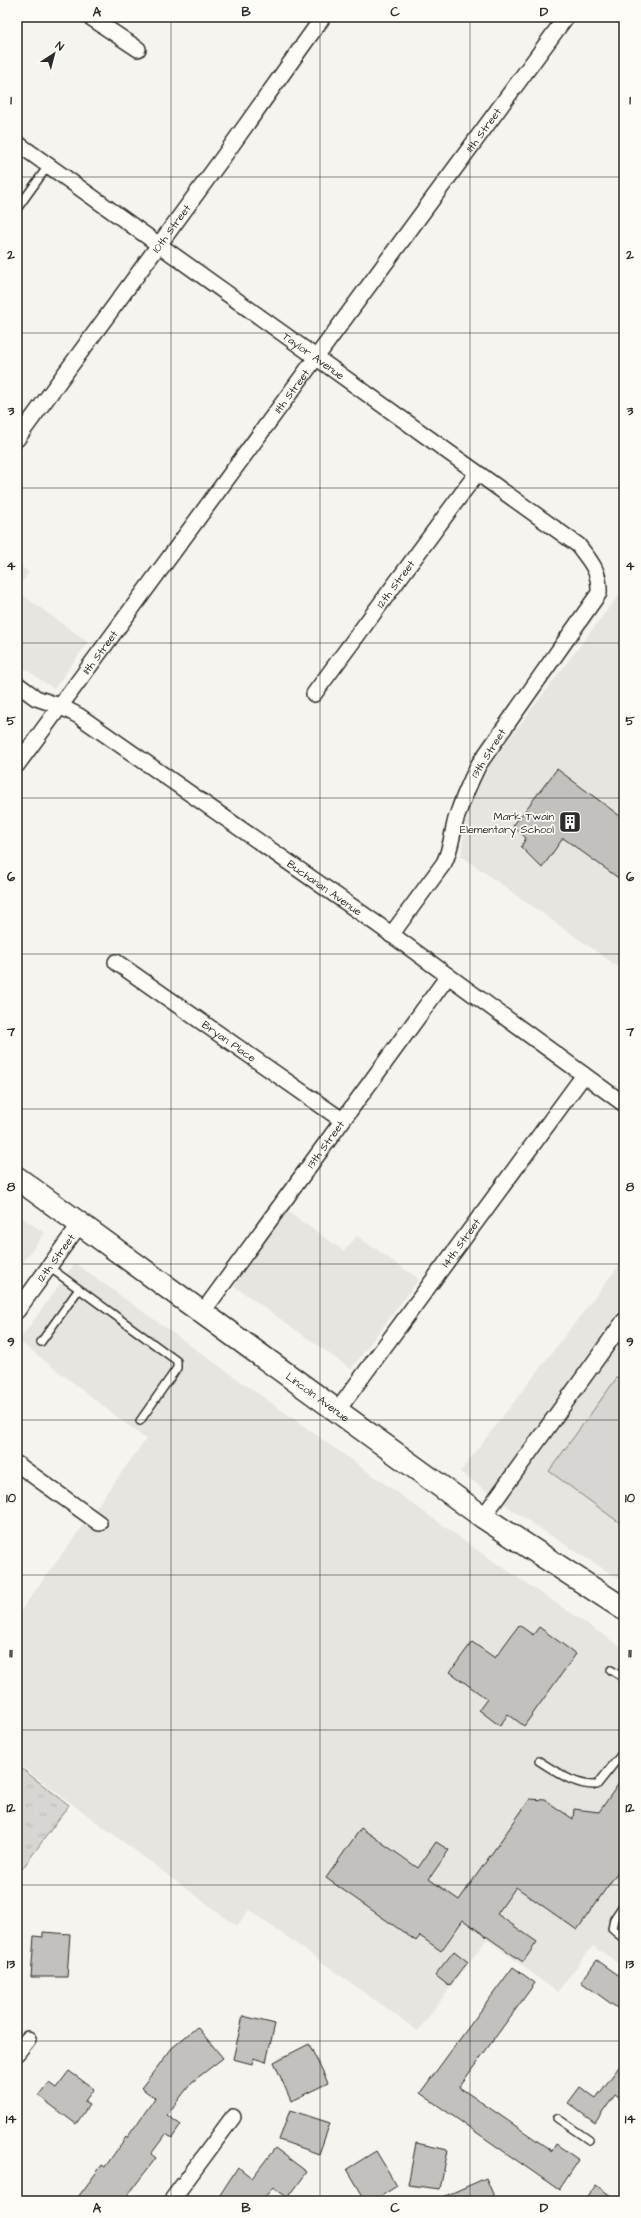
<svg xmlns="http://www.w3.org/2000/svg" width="641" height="2218" font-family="'Architects Daughter',sans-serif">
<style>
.built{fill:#e6e5e0}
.grass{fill:url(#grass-tufts);stroke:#81807e}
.garden{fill:#d7d6d2;stroke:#81807e}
.building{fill:#c2c1be;stroke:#2b2b2b}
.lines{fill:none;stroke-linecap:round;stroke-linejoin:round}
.lane-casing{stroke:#2b2b2b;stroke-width:10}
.street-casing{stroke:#2b2b2b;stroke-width:18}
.primary-casing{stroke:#2b2b2b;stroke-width:25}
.lane{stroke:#fdfcf7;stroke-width:7}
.street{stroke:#fdfcf7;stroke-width:15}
.primary{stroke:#fdfcf7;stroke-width:22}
.grid{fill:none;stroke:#2b2b2b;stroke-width:1;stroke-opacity:0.55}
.labels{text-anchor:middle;stroke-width:3.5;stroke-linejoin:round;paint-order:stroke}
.street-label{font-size:11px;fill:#2b2b2b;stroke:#fdfcf7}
.poi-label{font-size:11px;fill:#2b2b2b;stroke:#fdfcf7;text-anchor:end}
.neatline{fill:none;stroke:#2b2b2b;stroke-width:1.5}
.grid-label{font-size:13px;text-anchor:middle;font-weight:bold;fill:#2b2b2b}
</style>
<defs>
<pattern id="grass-tufts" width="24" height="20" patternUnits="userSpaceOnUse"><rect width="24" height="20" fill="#d7d6d2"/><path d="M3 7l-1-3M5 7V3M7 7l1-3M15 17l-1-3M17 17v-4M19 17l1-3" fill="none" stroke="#b9b8b4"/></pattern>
</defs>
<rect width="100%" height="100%" fill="#f5f4ef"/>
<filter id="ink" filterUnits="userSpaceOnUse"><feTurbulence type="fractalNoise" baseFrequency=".025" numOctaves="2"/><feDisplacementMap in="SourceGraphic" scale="8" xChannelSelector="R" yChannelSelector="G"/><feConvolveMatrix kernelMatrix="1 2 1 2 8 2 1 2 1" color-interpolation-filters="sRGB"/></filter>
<g filter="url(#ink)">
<g class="built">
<path d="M17 564 29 572 17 590Z"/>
<path d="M624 588V971L461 856 467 808 490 764Z"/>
<path d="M17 591 88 642 54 689 17 663Z"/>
<path d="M287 1211 344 1251 357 1236 419 1279 351 1369 234 1286Z"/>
<path d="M17 1214 45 1233 17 1270Z"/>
<path d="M624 1259V1582L531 1523 460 1472Z"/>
<path d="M75 1263 483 1554 624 1649V1967L593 1946 557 1992 487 1939 418 2031 249 1910 237 1926 17 1763V1616L146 1439 19 1341Z"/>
</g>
<path class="grass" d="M17 1765 69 1805 17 1876Z"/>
<path class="garden" d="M624 1368V1526L549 1471Z"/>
<g class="building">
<path d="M557 769 624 819V882L563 838 542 868 521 847 526 838 513 826Z"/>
<path d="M519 1625 533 1635 539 1627 576 1654 524 1726 508 1714 500 1726 479 1710 487 1699 450 1672 472 1642 495 1658Z"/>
<path d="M624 1776V1863L577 1930 516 1887 497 1914 537 1942 523 1962 463 1920 441 1951 420 1936 416 1941 326 1878 361 1828 418 1868 436 1842 449 1850 429 1879 459 1900 530 1799 545 1800 573 1819 574 1809 599 1812Z"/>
<path d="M43 1932 70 1934 67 1977H31L34 1936 43 1937Z"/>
<path d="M454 1951 468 1962 449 1986 435 1975Z"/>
<path d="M597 1960 624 1979V2013L581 1982Z"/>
<path d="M513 1967 535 1983 459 2087 552 2151 556 2144 579 2160 559 2190 420 2093Z"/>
<path d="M243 2016 275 2024 266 2062 253 2058 252 2064 233 2059Z"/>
<path d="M197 2027 223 2058 192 2082 167 2115 181 2125 172 2138 166 2134 151 2154 156 2158 123 2201H75L102 2165 105 2167 126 2137 127 2138 155 2098 141 2088 172 2048Z"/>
<path d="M309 2044 328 2083 291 2101 274 2062Z"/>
<path d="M624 2060V2102L615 2095 595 2123 568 2103 580 2087 596 2098Z"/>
<path d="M69 2071 94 2089 84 2102 89 2105 76 2124 39 2096 49 2083 56 2088Z"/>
<path d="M290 2110 330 2123 319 2154 279 2140Z"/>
<path d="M416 2143 448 2150 440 2189 408 2185Z"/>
<path d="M275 2148 307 2172 288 2198 273 2187 262 2201H216L238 2167 252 2178Z"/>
<path d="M376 2151 397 2186 373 2201H366L347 2169Z"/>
<path d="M486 2178 496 2201H434Z"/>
<path d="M596 2185 618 2201H584Z"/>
</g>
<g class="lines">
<g class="lane-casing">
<g id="lane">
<path d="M17 209 48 166"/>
<path d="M49 1267 177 1361V1368L140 1421"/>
<path d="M41 1342 79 1289"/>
<path d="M611 1670 624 1678"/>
<path d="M539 1761C557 1772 575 1786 597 1785L624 1751"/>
<path d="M624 1904 614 1919 612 1929 624 1939"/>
<path d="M557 2118 589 2140"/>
</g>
</g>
<g class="street-casing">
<g id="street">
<path d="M90 17 138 49"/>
<path id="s1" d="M17 143 578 545C591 562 600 571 599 593L479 764C470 782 462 800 456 819 452 834 451 849 444 863L391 935"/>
<path id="s2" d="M17 439 224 156 323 17"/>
<path id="s3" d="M17 684 36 698 60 706 79 716 377 924 624 1104"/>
<path id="s4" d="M314 694 477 473"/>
<path id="s5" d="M17 765 566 17"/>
<path id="s6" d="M116 962 342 1120"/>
<path id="s7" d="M17 1311 80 1224"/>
<path id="s8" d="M202 1313 448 976"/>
<path id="s9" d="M337 1411 584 1075"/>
<path d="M17 1464 99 1523"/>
<path d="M483 1517 624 1321"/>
<path d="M17 2053 28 2039"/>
<path d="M171 2201 233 2117"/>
</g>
</g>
<g class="primary-casing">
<g id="primary">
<path id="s10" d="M17 1178 483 1517 624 1609"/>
</g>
</g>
<use href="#lane" class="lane"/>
<use href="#street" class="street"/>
<use href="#primary" class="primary"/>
</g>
</g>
<path class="grid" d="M171 17V2201M320 17V2201M470 17V2201M17 177H624M17 333H624M17 488H624M17 643H624M17 798H624M17 954H624M17 1109H624M17 1264H624M17 1420H624M17 1575H624M17 1730H624M17 1885H624M17 2041H624"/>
<defs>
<g id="building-square" transform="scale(1.15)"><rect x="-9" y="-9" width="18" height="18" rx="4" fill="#2b2b2b" stroke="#fdfcf7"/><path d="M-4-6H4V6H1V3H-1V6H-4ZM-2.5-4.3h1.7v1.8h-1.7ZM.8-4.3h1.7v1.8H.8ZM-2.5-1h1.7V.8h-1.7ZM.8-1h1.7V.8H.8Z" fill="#fff"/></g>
</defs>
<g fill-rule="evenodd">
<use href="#building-square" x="570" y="822"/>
</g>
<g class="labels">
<g class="street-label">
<text dy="4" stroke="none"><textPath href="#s5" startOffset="788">11th Street</textPath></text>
<text dy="4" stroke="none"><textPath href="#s2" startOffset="261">10th Street</textPath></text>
<text dy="4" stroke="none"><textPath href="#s1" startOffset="365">Taylor Avenue</textPath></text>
<text dy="4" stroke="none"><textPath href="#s5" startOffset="464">11th Street</textPath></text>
<text dy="4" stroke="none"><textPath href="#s4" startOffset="137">12th Street</textPath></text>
<text dy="4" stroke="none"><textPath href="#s5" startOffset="140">11th Street</textPath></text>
<text transform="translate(488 753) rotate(-58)" y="4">13th Street</text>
<text dy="4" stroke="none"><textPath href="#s3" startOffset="370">Buchanan Avenue</textPath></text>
<text dy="4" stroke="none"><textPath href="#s6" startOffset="138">Bryan Place</textPath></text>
<text dy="4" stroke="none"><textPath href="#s8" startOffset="209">13th Street</textPath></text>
<text dy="4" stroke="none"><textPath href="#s9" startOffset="209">14th Street</textPath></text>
<text dy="4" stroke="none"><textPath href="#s7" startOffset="66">12th Street</textPath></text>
<text dy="4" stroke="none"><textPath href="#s10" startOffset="372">Lincoln Avenue</textPath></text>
</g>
<g class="poi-label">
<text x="554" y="820">Mark Twain<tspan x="554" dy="13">Elementary School</tspan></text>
</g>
</g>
<rect width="641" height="2218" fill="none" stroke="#fdfcf7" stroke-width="44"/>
<g transform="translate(54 54) rotate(36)" stroke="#fdfcf7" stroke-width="3" paint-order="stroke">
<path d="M0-3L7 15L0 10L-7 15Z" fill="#2b2b2b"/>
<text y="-6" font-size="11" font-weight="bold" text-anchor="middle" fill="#2b2b2b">N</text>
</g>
<rect x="22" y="22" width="597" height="2174" class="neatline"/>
<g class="grid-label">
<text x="97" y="16">A</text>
<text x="246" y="16">B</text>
<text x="395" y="16">C</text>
<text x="544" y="16">D</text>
<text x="11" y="104">1</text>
<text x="630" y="104">1</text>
<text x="11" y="259">2</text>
<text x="630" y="259">2</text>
<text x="11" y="415">3</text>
<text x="630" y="415">3</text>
<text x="11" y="570">4</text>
<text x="630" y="570">4</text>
<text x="11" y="725">5</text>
<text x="630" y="725">5</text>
<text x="11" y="881">6</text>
<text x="630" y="881">6</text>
<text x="11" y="1036">7</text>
<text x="630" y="1036">7</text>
<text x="11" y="1191">8</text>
<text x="630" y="1191">8</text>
<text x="11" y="1346">9</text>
<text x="630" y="1346">9</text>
<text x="11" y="1502">10</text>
<text x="630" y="1502">10</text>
<text x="11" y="1657">11</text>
<text x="630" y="1657">11</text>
<text x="11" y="1812">12</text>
<text x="630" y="1812">12</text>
<text x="11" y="1968">13</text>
<text x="630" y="1968">13</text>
<text x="11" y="2123">14</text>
<text x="630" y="2123">14</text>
<text x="97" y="2212">A</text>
<text x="246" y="2212">B</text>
<text x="395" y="2212">C</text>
<text x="544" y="2212">D</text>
</g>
</svg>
